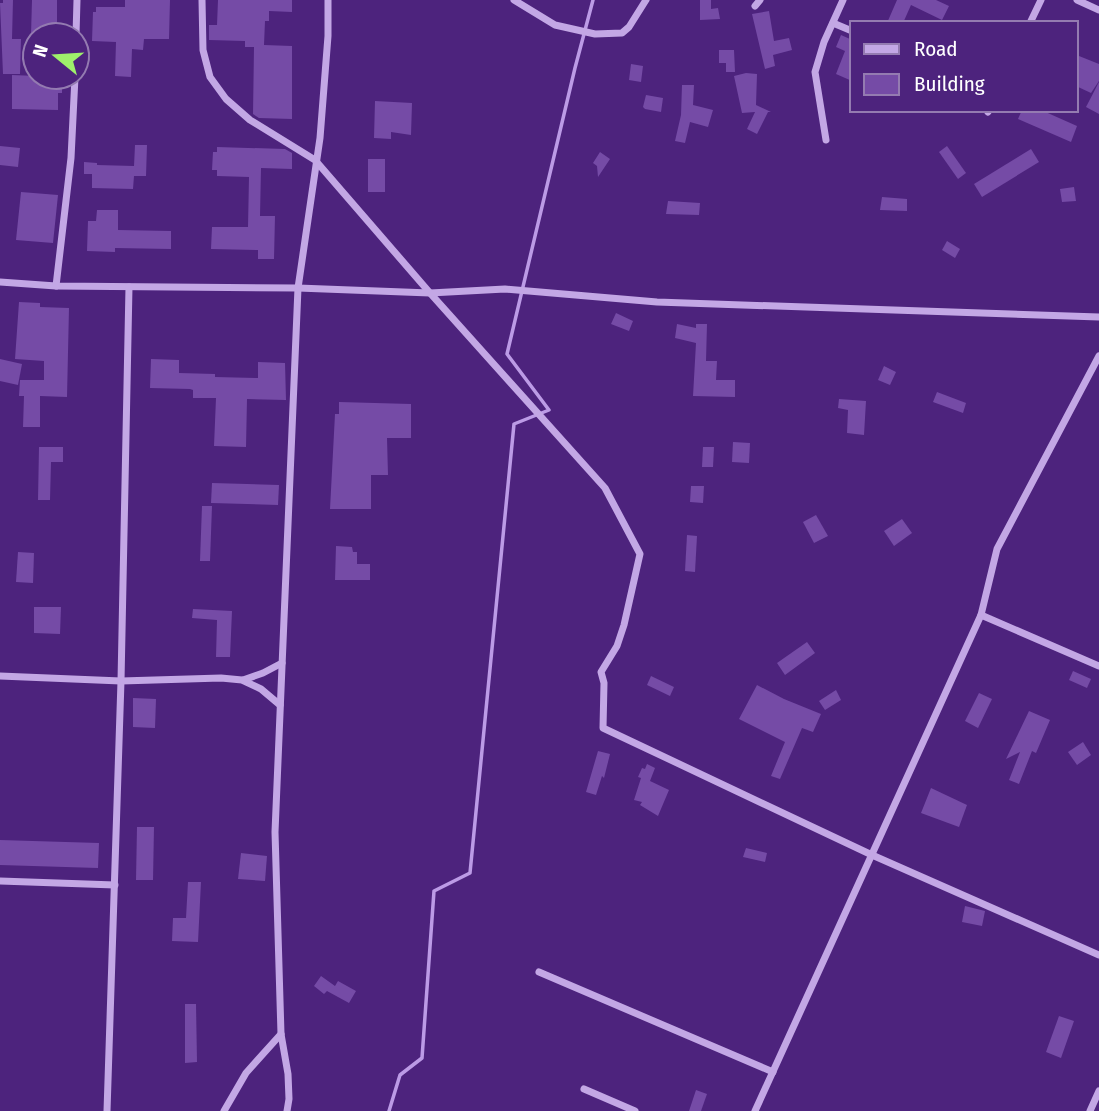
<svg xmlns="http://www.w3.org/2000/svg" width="1099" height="1111" font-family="'Fira Sans Condensed',sans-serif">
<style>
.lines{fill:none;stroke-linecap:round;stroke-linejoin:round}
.stream{stroke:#bc9be6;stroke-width:3.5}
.building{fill:#754ba6}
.minor{stroke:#c3a7e5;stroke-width:7}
</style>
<rect width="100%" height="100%" fill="#4d237d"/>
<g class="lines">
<path class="stream" d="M389 1111 400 1075 422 1058 434 891 470 873 514 424 549 410 507 354 575 68 593 0"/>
</g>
<g class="building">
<path d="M3 0H13L12 39H21L20 74H3L0 3H3Z"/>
<path d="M32 0H57V35H31Z"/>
<path d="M125 0H170L169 39H144L143 50 132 49 131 77 115 76 116 42 92 41 93 12H96V7H125Z"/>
<path d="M218 0H292V12L269 11V21H265L264 45 292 46V119L259 118 253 114 254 47H245V41L209 40V25H217Z"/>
<path d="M700 0H711V9L718 8 720 19 700 20Z"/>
<path d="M897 0H936L949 6 942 20 911 5 903 23H887Z"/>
<path d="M769 11 774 41 789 38 792 50 773 55 775 66 765 69 752 14Z"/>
<path d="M841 35 850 39 852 37V81L836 74 845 51 836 47Z"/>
<path d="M719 50H734L735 72H726V63H719Z"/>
<path d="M1079 56 1099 64V81L1091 93 1076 86V62Z"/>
<path d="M631 64 643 66 641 82 629 80Z"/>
<path d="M746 73 757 74 756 105 771 112H768L757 134 747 129 755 112 742 113 734 76Z"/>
<path d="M12 75 62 77V93H58V110L12 109Z"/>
<path d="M1099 82V114L1086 107Z"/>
<path d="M682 85H694L693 105 713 110 708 127 690 122 685 143 675 141 681 115Z"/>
<path d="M646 95 663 98 661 112 645 109 643 107Z"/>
<path d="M375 101 412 103 411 135 391 132V139L374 138Z"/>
<path d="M1022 110H1041L1077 126 1071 142 1018 119Z"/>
<path d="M135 145H147L146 176H134L133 189 92 188V174H84V162L97 163V165L134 166Z"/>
<path d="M0 146 20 148 18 167 0 165Z"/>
<path d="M947 146 966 173 958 179 939 152Z"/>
<path d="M217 147 285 149 292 153V169L261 168 260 216H275L274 259H258V250L211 249 212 227H248L249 177 217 176V170H212L213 152H217Z"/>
<path d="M1031 149 1039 162 982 197 974 184Z"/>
<path d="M600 152 610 159 598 177 597 166 593 163Z"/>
<rect x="368" y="159" width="17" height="33"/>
<path d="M1074 187 1076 201 1062 202 1060 189Z"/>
<path d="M21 192 58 195 53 243 16 240Z"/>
<path d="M882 197 907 199V211L880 210Z"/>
<path d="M668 201 700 203 699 215 666 214Z"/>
<path d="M97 210H118V230L171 231V249L115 248V252L87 251 88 221H96Z"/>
<path d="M947 241 960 249 955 258 942 250Z"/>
<path d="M19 302 40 303V307L69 308 67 397 40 396V427H23L24 396H19L20 380H44V361L15 359Z"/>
<path d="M616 313 633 321 629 331 611 324Z"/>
<path d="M677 324 696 328V324H707L706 361H717L716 380H735V397L693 396 696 343 675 338Z"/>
<path d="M0 359 22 364 18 385 0 381Z"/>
<path d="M151 359 179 360V373L215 374V377L258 378V362L285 363 286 400 247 399 246 447 214 446 216 398H193V390L190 389 150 388Z"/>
<path d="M884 366 896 372 890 385 878 380Z"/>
<path d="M937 392 966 403 963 413 933 402Z"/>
<path d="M839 399 866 401 864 435 847 433 848 410 838 408Z"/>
<path d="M339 402 411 404V438H387L388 475H371V509H330L335 414H339Z"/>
<path d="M733 442 750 443 749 463 732 462Z"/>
<path d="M39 447H63V462H51L50 500H38Z"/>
<path d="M703 447H714L713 467H702Z"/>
<path d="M212 483 279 485 278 505 211 503Z"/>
<path d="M691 486H704L703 503 690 502Z"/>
<path d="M202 506H212L210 561H200Z"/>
<path d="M816 515 828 536 814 543 803 522Z"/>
<path d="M902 519 912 533 894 546 884 531Z"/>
<path d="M687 535 697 536 695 572 685 571Z"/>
<path d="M336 546 352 547 353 552H357V564H370V580H335Z"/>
<path d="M18 552 34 553 33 583 16 582Z"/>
<path d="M34 607H61L60 634 34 633Z"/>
<path d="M193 609 232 611 230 657H216L217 620 192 618Z"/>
<path d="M807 642 815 653 785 675 777 663Z"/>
<path d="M1073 671 1091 679 1087 688 1069 680Z"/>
<path d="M651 676 674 687 670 696 647 685Z"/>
<path d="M757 685 784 699 821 714 813 732 802 728 780 779 771 776 785 742 739 719Z"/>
<path d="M836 690 841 700 825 710 819 701Z"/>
<path d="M979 693 992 699 978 728 965 721Z"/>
<path d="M133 698 156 699 155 728 133 727Z"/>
<path d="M1029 711 1050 720 1036 753 1032 751 1019 784 1009 780 1020 752 1006 759Z"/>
<path d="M1083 742 1091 755 1077 765 1068 752Z"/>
<path d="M598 751 610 754 604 778 602 776 596 795 586 792Z"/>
<path d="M647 764 655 768 650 781 669 790 658 816 640 805 642 802 634 800 641 778 638 777 642 768 645 769Z"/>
<path d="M931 788 967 805 959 827 921 813Z"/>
<path d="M137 827H154L153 880H136Z"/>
<path d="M0 840 99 843 98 868 0 865Z"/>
<path d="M746 848 767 853 765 862 743 857Z"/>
<path d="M241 853 267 856 265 881 238 879Z"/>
<path d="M188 882H201L198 942 172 941 173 918H186Z"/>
<path d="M965 906 985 911 982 926 962 922Z"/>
<path d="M321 976 335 986 338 981 356 991 349 1003 327 991 324 994 314 986Z"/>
<path d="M185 1004H196L197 1062 185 1063Z"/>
<path d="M1059 1016 1074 1021 1061 1058 1046 1052Z"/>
<path d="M696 1090 707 1094 701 1111H689Z"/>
</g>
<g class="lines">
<g class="minor">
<path d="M202 0 203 50 210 77 226 99 250 120 315 160 430 293 605 488 640 554 624 625 617 646 601 672 604 683 603 728 872 855 1099 955"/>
<path d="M514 0 555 25 595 34 622 33 629 27 646 0"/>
<path d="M1077 0 1099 10"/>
<path d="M755 6 760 0"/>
<path d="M833 23 852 31"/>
<path d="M1030 23 1041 0"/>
<path d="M76 35 77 0"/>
<path d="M988 112 989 110"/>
<path d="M826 140 815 72 824 42 843 0"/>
<path d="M0 282 56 286 298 288 430 293 505 289 657 302 1099 317"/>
<path d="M56 286 71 158 75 77"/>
<path d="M981 615 1099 666"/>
<path d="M0 676 121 681 221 678 242 680 261 689 280 705"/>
<path d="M243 680 263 673 282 663"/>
<path d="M0 881 115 885"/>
<path d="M539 972 773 1072"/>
<path d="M584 1089 635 1111"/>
<path d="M107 1111 121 681 129 287"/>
<path d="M224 1111 246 1073 281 1034"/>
<path d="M287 1111 289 1099 288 1074 281 1034 275 832 298 288 320 138 328 36V0"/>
<path d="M755 1111 981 615 997 549 1099 356"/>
<path d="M1090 1111 1099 1091"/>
</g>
</g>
<rect x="850" y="21" width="228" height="91" fill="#4d237d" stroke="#947bb1" stroke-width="2"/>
<rect x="864" y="44" width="35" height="10" fill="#c3a7e5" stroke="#947bb1" stroke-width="2"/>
<text x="914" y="56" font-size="21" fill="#ffffff">Road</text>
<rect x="864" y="74" width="35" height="21" fill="#754ba6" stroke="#947bb1" stroke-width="2"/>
<text x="914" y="91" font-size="21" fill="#ffffff">Building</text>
<g transform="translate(56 56) rotate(288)"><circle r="33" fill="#4d237d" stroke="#947bb1" stroke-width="2"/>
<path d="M0-5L12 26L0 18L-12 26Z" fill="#9ef06b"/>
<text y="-10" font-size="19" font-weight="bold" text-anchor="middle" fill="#ffffff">N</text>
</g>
</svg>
